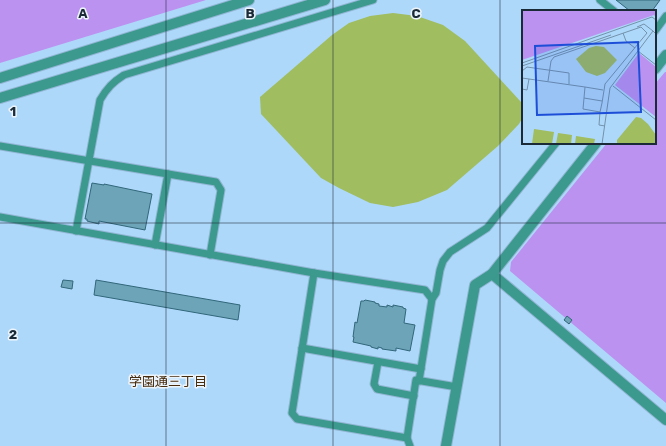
<svg xmlns="http://www.w3.org/2000/svg" width="666" height="446" font-family="Rubik,'Noto Sans JP',sans-serif">
<style>
.green{fill:#a0bd5f}
.water{fill:#bc92f0}
.building{fill:#6da4b8;stroke:#31677a}
.lines{fill:none;stroke-linecap:round;stroke-linejoin:round}
.service-casing{stroke:#90b5d3;stroke-width:9}
.minor-casing{stroke:#90b5d3;stroke-width:12}
.service{stroke:#3b998d;stroke-width:7}
.minor{stroke:#3b998d;stroke-width:10}
.grid{fill:none;stroke:#1a2a37;stroke-width:1;stroke-opacity:0.55}
.labels{text-anchor:middle;stroke-width:3;stroke-linejoin:round;paint-order:stroke}
.neighbourhood-label{font-size:13px;fill:#482c0e;stroke:#ecf4fb}
.inset-road{fill:none;stroke:#7392ac;stroke-width:1}
.view{fill:#1d4ed8;fill-opacity:0.15;stroke:#1d4ed8;stroke-width:2}
.inset-edge{fill:none;stroke:#1a2a37;stroke-width:2}
.grid-label{font-size:13px;text-anchor:middle;font-weight:bold;fill:#1a2a37;stroke:#ecf4fb;stroke-width:3;stroke-linejoin:round;paint-order:stroke}
</style>
<rect width="100%" height="100%" fill="#aed8fa"/>
<path class="green" d="M393 13 417 16 443 25 465 41 521 102 523 106V117L519 124 498 146 447 190 418 202 393 207 370 203 339 188 321 178 261 114 260 97 332 35 349 23 370 16Z"/>
<g class="water">
<path d="M0 0H206L0 63Z"/>
<path d="M665 72H666V403L510 271 511 262 607 143H655V84Z"/>
</g>
<g class="building">
<path d="M616 0H660L652 11H630Z"/>
<path d="M92 183 104 185V184L152 194 145 230 99 221V224L87 221V219H85Z"/>
<path d="M63 280 73 281 72 289 61 287Z"/>
<path d="M96 280 240 305 238 320 94 295Z"/>
<path d="M365 300 375 302V303L379 304V306L387 307V305L393 307V305L403 307V308L406 309 404 323 415 325 410 351 396 348V351L382 349V348L378 347V349L371 347V346L353 342 354 337H353L355 322 357 323 361 301H364Z"/>
<path d="M567 316 572 320 569 324 564 320Z"/>
</g>
<g class="lines">
<g class="service-casing">
<g id="service">
<path d="M600 0 614 11"/>
<path d="M655 31 666 16"/>
<path d="M0 146 216 182 221 190 210 255"/>
<path d="M0 217 314 273 292 413 297 419 407 438 416 380 457 387"/>
<path d="M76 231 100 100C107 88 113 82 124 75L373 0"/>
<path d="M155 245 168 174"/>
<path d="M314 273 425 290 432 299"/>
<path d="M302 348 421 369"/>
<path d="M378 362 374 384 377 389 414 396"/>
<path d="M419 381 432 299 436 293 440 270 443 261 450 252 487 228 556 143"/>
<path d="M407 438 410 446"/>
</g>
</g>
<g class="minor-casing">
<g id="minor">
<path d="M655 69 666 55"/>
<path d="M0 78 249 0"/>
<path d="M0 98 325 0"/>
<path d="M492 274 666 420"/>
<path d="M446 446 475 285 492 274 596 143"/>
</g>
</g>
<use href="#service" class="service"/>
<use href="#minor" class="minor"/>
</g>
<path class="grid" d="M166 0V446M333 0V446M500 0V446M0 223H666"/>
<g class="labels">
<g class="neighbourhood-label">
<text x="168" y="386">学園通三丁目</text>
</g>
</g>
<g transform="translate(522 10)">
<rect width="134" height="134" fill="#aed8fa"/>
<path d="M74 36 82 37 95 50 83 63 75 66 64 62 54 49 67 38ZM114 107 119 108 126 114 134 125V134H95V130ZM12 119 32 122 30 134H10ZM36 123 50 125 49 134H34ZM54 126 73 129 72 134H53Z" fill="#a0bd5f"/>
<path d="M0 0H134V7L132 5 0 50ZM117 43 134 57V107L93 75Z" fill="#bc92f0"/>
<path class="inset-road" d="M115 17 122 14 131 21M101 23 104 31 113 38M116 41 134 55M0 53 130 7 134 10M0 56 89 25M0 61 5 57 47 63V74M0 68 63 77 61 99 78 102 80 93M26 71 29 51 32 47 119 17 125 23 83 74 80 93M91 76 134 110M63 77 81 80M0 79 5 80 7 69M62 88 80 91M78 102 77 115 83 116M80 134 88 78 131 21 134 24"/>
<path class="view" d="M116 32 119 102 15 105 13 36Z"/>
<rect width="134" height="134" class="inset-edge"/>
</g>
<g class="grid-label">
<text x="83" y="18">A</text>
<text x="250" y="18">B</text>
<text x="416" y="18">C</text>
<text x="13" y="116">1</text>
<text x="13" y="339">2</text>
</g>
</svg>
